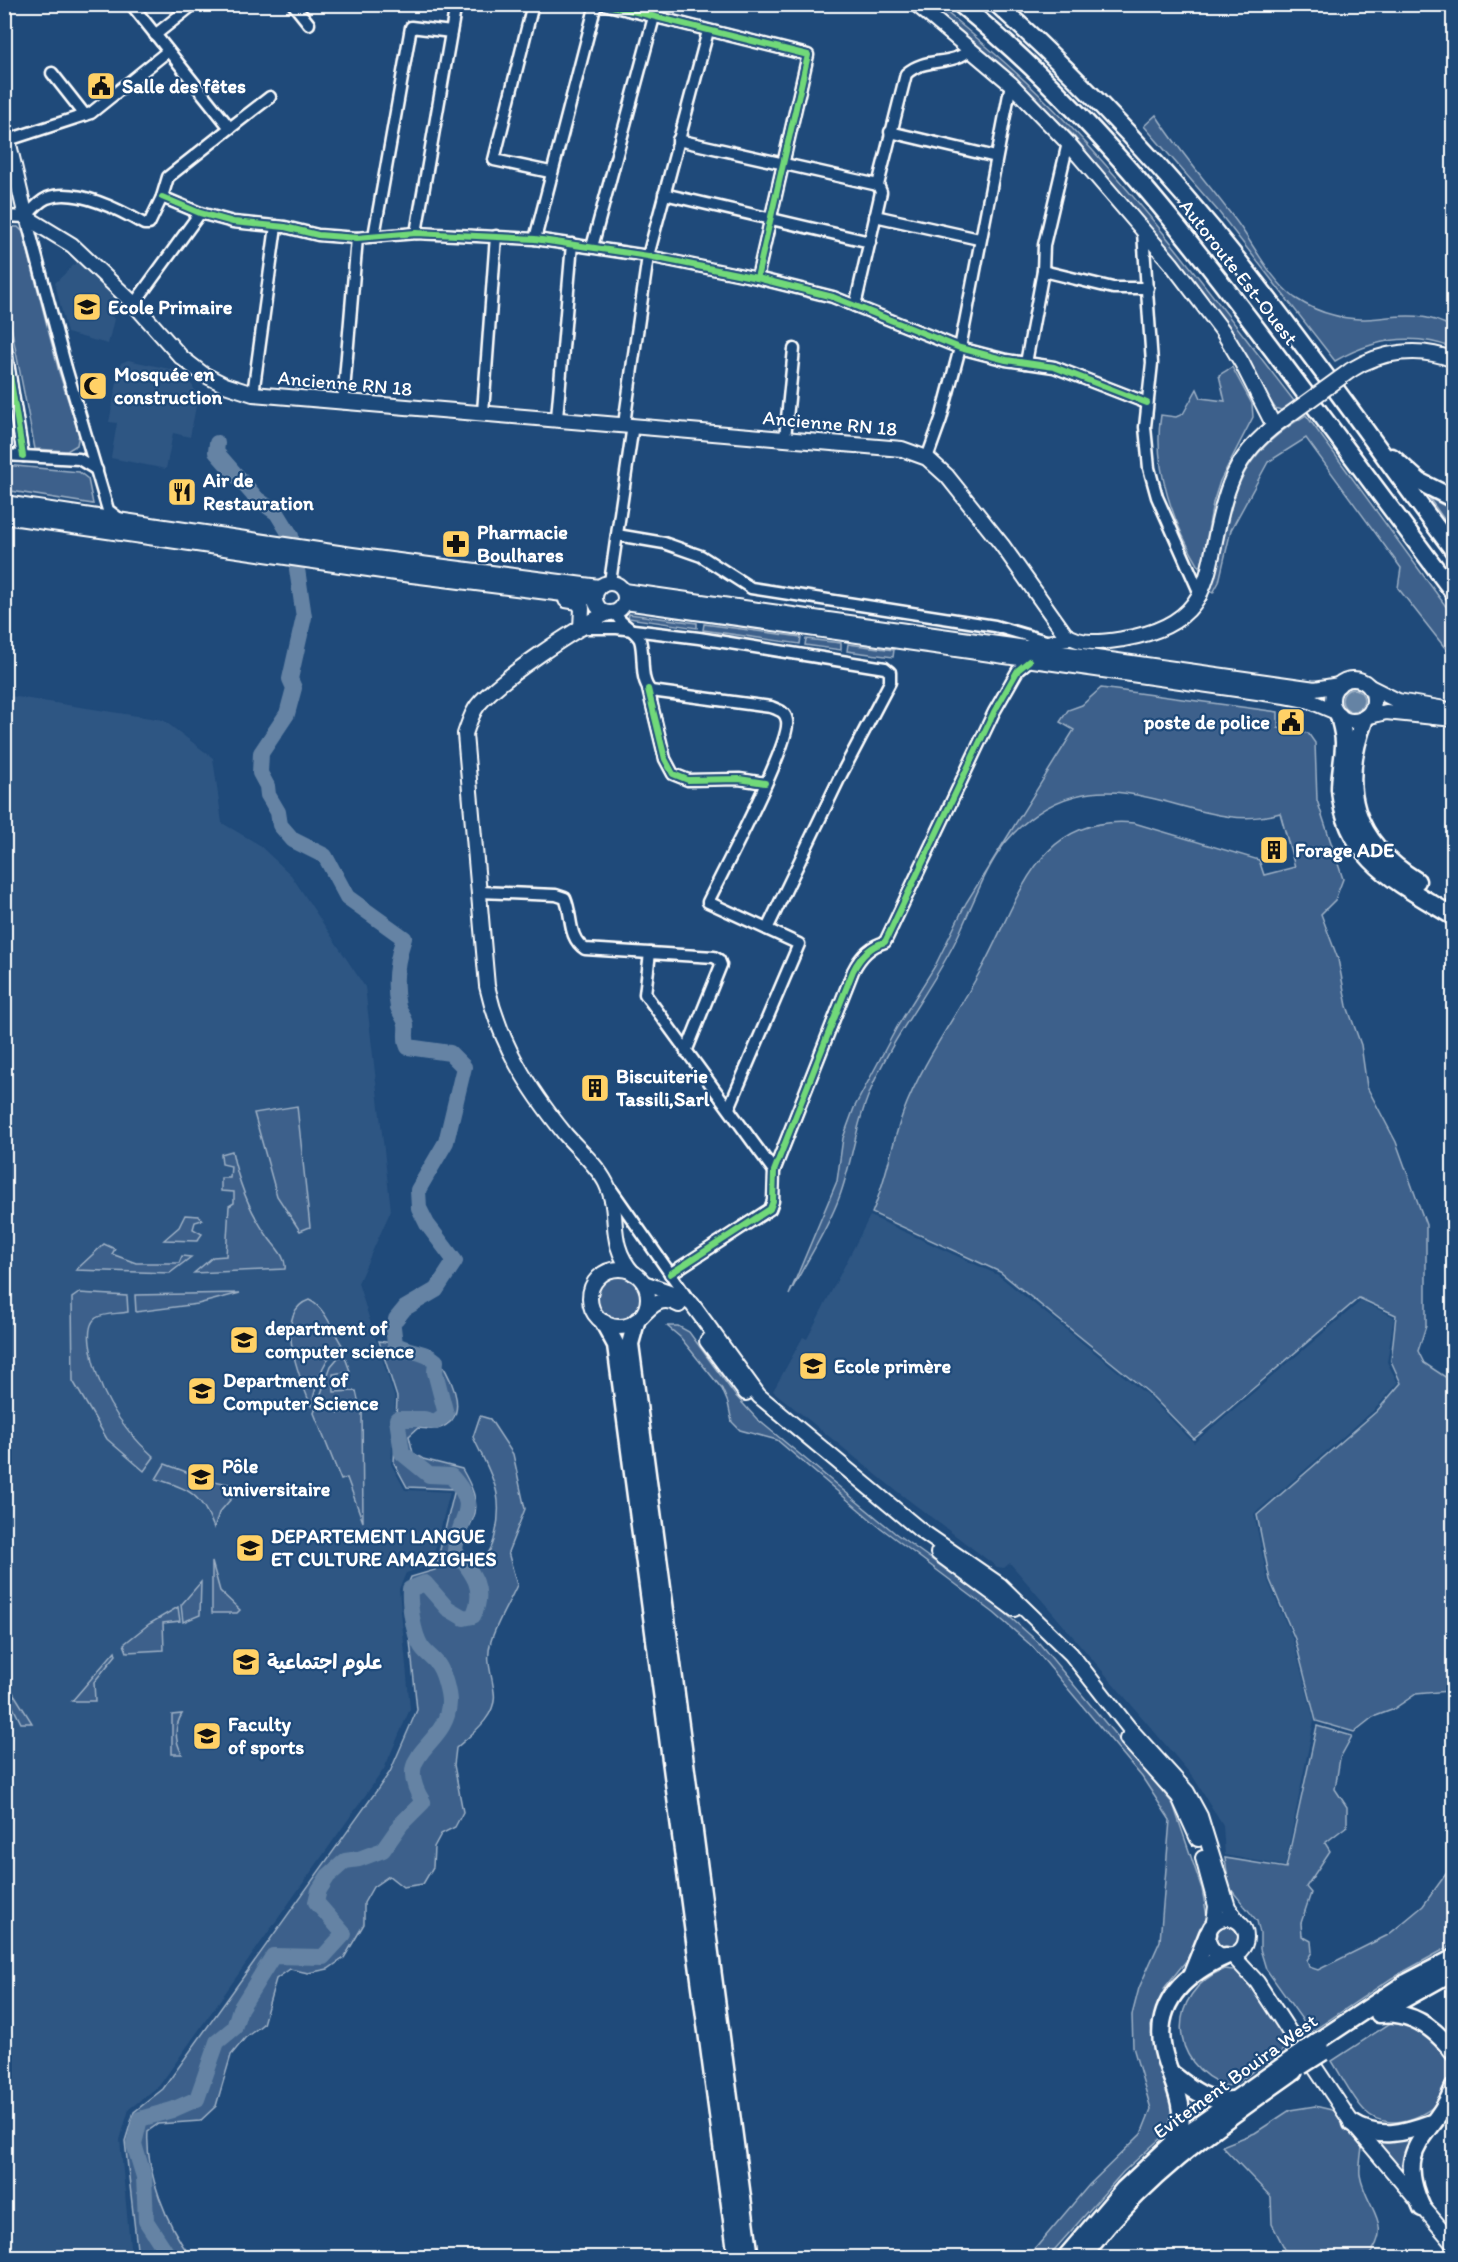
<svg xmlns="http://www.w3.org/2000/svg" width="1458" height="2262" font-family="Itim,'Playpen Sans Arabic',sans-serif">
<style>
.built{fill:#2e5683}
.green{fill:#3c618b;stroke:#9eb0c5;stroke-width:1.5}
.water{fill:#6583a4;stroke:#a3b5c8;stroke-width:1.5}
.lines{fill:none;stroke-linecap:round;stroke-linejoin:round}
.river{stroke:#6583a4;stroke-width:16}
.minor-casing{stroke:#fff;stroke-width:15}
.major-casing{stroke:#fff;stroke-width:18}
.highway-casing{stroke:#fff;stroke-width:21}
.minor{stroke:#1f4a7a;stroke-width:10}
.major{stroke:#1f4a7a;stroke-width:14}
.highway{stroke:#1f4a7a;stroke-width:16}
.major-bridge-casing{stroke:#fff;stroke-width:18;stroke-linecap:butt}
.highway-bridge-casing{stroke:#fff;stroke-width:21;stroke-linecap:butt}
.major-bridge{stroke:#1f4a7a;stroke-width:14}
.highway-bridge{stroke:#1f4a7a;stroke-width:16}
.cycleway-casing{stroke:#1f4a7a;stroke-width:10}
.cycleway{stroke:#71d979;stroke-width:6}
.labels{text-anchor:middle;stroke-width:4.5;stroke-linejoin:round;paint-order:stroke}
.poi-label{font-size:20px;font-weight:bold;fill:#fff;stroke:#1f4a7a;text-anchor:start}
.street-label{font-size:20px;fill:#fff;stroke:#1f4a7a}
</style>
<rect width="100%" height="100%" fill="#1f4a7a"/>
<filter id="ink" filterUnits="userSpaceOnUse"><feTurbulence type="fractalNoise" baseFrequency=".0167" numOctaves="2"/><feDisplacementMap in="SourceGraphic" scale="12" xChannelSelector="R" yChannelSelector="G"/><feConvolveMatrix kernelMatrix="1 2 1 2 8 2 1 2 1" color-interpolation-filters="sRGB"/></filter>
<g filter="url(#ink)">
<g class="built">
<path d="M78 261 118 302 108 312 114 319 108 344 67 333 55 283Z"/>
<path d="M128 360 174 370 192 385 198 396 190 437 173 433 166 469 111 458 117 423 109 422 121 363Z"/>
<path d="M4 695 163 720 213 758 222 823 258 844 291 875 365 987 391 1210 358 1283 395 1399 391 1464 405 1490 450 1492 431 1565 406 1573 399 1589 410 1709 384 1769 159 2086 129 2109 120 2140 131 2257H5Z"/>
<path d="M870 1216 998 1275 1147 1395 1194 1443 1361 1301 1394 1317 1387 1362 1398 1383 1375 1409 1254 1514 1268 1581 1293 1640 1314 1720 1285 1866 1225 1855 1223 1826 1194 1778 1010 1563 1004 1568 997 1567 894 1489 773 1391 803 1337 807 1339Z"/>
</g>
<g class="green">
<path d="M927 5H938C983 43 1028 81 1069 125 1151 211 1221 307 1294 401L1281 410 1275 408 1200 290 1072 134 1014 79Z"/>
<path d="M1156 115C1181 154 1212 188 1239 225 1256 249 1271 280 1295 298 1306 305 1320 312 1333 315 1376 328 1408 302 1453 328V348C1413 332 1373 339 1335 361L1218 211 1144 126Z"/>
<path d="M5 227H18L23 232 59 372 79 434 77 445 67 451 35 449 5 296Z"/>
<path d="M1232 367 1252 404 1253 417 1220 481 1213 503 1201 570C1174 525 1152 468 1161 415L1176 417 1183 414 1197 389 1201 398 1225 401 1219 375Z"/>
<path d="M1306 415 1453 616V658L1398 588 1401 568 1306 438 1268 462 1231 530 1219 582 1213 593 1210 591C1237 509 1221 466 1306 415Z"/>
<path d="M5 465 79 472 88 479 93 504 5 490Z"/>
<path d="M1429 498 1453 510V532Z"/>
<path d="M629 614 697 623V628L628 618Z"/>
<path d="M704 624 801 637 800 644 703 630Z"/>
<path d="M806 639 841 643V650L805 645Z"/>
<path d="M848 644 894 650 893 657 847 651Z"/>
<path d="M1101 688 1278 712V728L1308 733 1315 743 1317 800 1343 879 1335 900 1321 914 1338 959 1347 1006 1361 1045 1367 1087 1396 1142 1426 1225V1326L1418 1351 1424 1363 1453 1382V1729L1448 1691 1416 1694 1392 1710 1373 1717 1354 1732 1316 1721 1295 1639 1270 1580 1257 1515 1377 1411 1401 1383 1391 1361 1396 1315 1359 1298 1194 1439 1148 1392 1000 1272 872 1213C886 1181 891 1146 903 1113 923 1060 958 1014 984 964 1020 897 1038 814 1134 823L1259 860 1264 875 1295 867 1280 813C1211 834 1147 777 1075 796 1048 803 1023 821 1005 843 982 873 971 911 954 944 928 995 890 1040 869 1094 855 1127 852 1164 839 1198 827 1231 805 1263 789 1295L837 1181 843 1138 854 1108 897 1027 935 966 966 903 1074 730 1060 722 1068 710 1082 705Z"/>
<path d="M297 1106 310 1227 300 1231 277 1196 254 1113Z"/>
<path d="M232 1151C238 1181 250 1212 268 1237 274 1246 287 1257 285 1269L194 1273 213 1257 226 1256 229 1206 234 1203V1192L221 1191V1178H230L231 1166 222 1164 221 1154Z"/>
<path d="M185 1215 199 1216 202 1220 195 1222 193 1229 202 1234 197 1241 164 1240 179 1227Z"/>
<path d="M104 1244 115 1249 112 1254 136 1263H179L182 1256 191 1257 170 1273 76 1270Z"/>
<circle cx="619" cy="1298" r="22"/>
<path d="M79 1293 127 1296 128 1312C119 1314 103 1313 96 1318 89 1323 89 1336 90 1344 96 1390 120 1427 154 1457L144 1471 107 1439 73 1381 72 1298Z"/>
<path d="M240 1293 198 1304 136 1312 135 1295Z"/>
<path d="M309 1300C325 1307 333 1331 342 1345 321 1358 317 1385 311 1406 302 1383 271 1313 309 1300Z"/>
<path d="M667 1326H678L689 1332 735 1395 757 1419 895 1533 1002 1610 1039 1643 1173 1804 1202 1889 1207 1916 1194 1951 1165 1987 1151 2026 1155 2048 1174 2104 1173 2127 1123 2172 1048 2257H1028L1089 2185 1141 2134 1151 2109 1133 2047 1132 2015 1139 1988 1160 1941 1170 1820 1142 1777 1033 1647 994 1613 877 1525 777 1440 740 1430 732 1422 728 1403 722 1389 680 1337Z"/>
<path d="M379 1341 431 1349C446 1368 477 1417 437 1429 431 1430 423 1428 418 1428L409 1436 413 1453 423 1459 462 1469C470 1483 481 1503 473 1519 466 1536 457 1539 459 1558L470 1566C483 1562 490 1554 494 1540 506 1494 492 1477 473 1437L480 1416 490 1419 513 1454 525 1509 508 1552 517 1585C509 1603 497 1622 491 1641 485 1661 492 1673 494 1692 498 1715 472 1734 456 1748L454 1765 463 1812 455 1827 441 1834 434 1847 433 1867 423 1884 403 1887 389 1876 373 1887 364 1903V1924L344 1958 328 1969 308 1973 290 1969 276 1979 263 2024 245 2038 231 2055 216 2106 200 2121 158 2124 148 2131C145 2171 167 2226 191 2257H138L125 2141 134 2112 163 2089 390 1772 417 1710 405 1591 411 1577 435 1570 455 1489 407 1487 394 1463 397 1397Z"/>
<path d="M343 1352 350 1371 333 1374 334 1392 356 1391 359 1404 338 1405 339 1413 362 1407 363 1522 347 1478 341 1480 314 1413 331 1366Z"/>
<path d="M165 1464 205 1479 238 1486 237 1492 219 1513 214 1528C202 1495 189 1488 156 1479Z"/>
<path d="M212 1562 220 1591 240 1610 237 1613H212Z"/>
<path d="M201 1582 200 1615 183 1622 181 1605Z"/>
<path d="M178 1607 180 1621 163 1623 164 1650 127 1652 124 1644 149 1624Z"/>
<path d="M115 1651 116 1655 94 1682 95 1701H72Z"/>
<path d="M4 1678 32 1723H21L5 1691Z"/>
<path d="M182 1714C174 1727 175 1741 182 1754H172V1715Z"/>
<path d="M1317 1726 1352 1736 1340 1758 1335 1789 1347 1807V1826L1325 1843 1330 1851 1306 1887 1311 1893 1301 1923 1302 1936 1311 1941 1312 1952 1307 1960 1309 1967 1318 1970 1388 1935 1423 1906 1453 1864 1454 1944 1392 1978 1311 2032 1266 1969 1260 1949V1933L1257 1921 1229 1887 1225 1858 1286 1868Z"/>
<circle cx="1227" cy="1937" r="11"/>
<path d="M1224 1969 1244 1971 1294 2042 1235 2084 1227 2086C1167 2065 1166 1993 1224 1969Z"/>
<path d="M1395 2020 1412 2021 1450 2048C1452 2059 1457 2074 1452 2084 1439 2113 1392 2136 1366 2112 1354 2101 1341 2075 1332 2061Z"/>
<path d="M1180 2086 1213 2105 1188 2124Z"/>
<path d="M1315 2106 1336 2111 1362 2147C1361 2156 1359 2167 1360 2175 1366 2210 1395 2223 1368 2257H1289L1272 2224 1271 2197 1222 2146 1255 2133 1290 2110Z"/>
<path d="M1415 2135 1403 2175 1373 2138Z"/>
</g>
<circle class="water" cx="1353" cy="700" r="11"/>
<g class="lines">
<g class="river">
<path d="M217 443 216 452 257 499 277 513 291 536"/>
<path d="M297 569 304 617 290 679 294 688 287 714 261 753 260 773 267 786 268 795 278 812 280 825 293 840 325 856 347 897 404 938C396 961 393 983 398 1007 400 1013 405 1019 406 1024 407 1033 404 1038 408 1047L450 1053 464 1067 446 1142 418 1190 419 1208 427 1224 455 1261 436 1290 405 1308 396 1319"/>
<path d="M170 2258 146 2221 144 2177 134 2144 140 2119 172 2110 197 2099 217 2042 234 2028 240 2009 273 1956 323 1957 344 1934 316 1902 319 1890 328 1876 345 1861 359 1859 383 1850 402 1823 423 1802C390 1750 448 1748 449 1702 449 1693 444 1674 439 1666 435 1659 426 1654 421 1646 413 1633 409 1603 410 1589L425 1583 447 1608 464 1618 473 1616C487 1589 472 1572 455 1551 457 1517 483 1510 451 1476L429 1475 402 1453 397 1419H424L435 1422 446 1414 435 1372 436 1361C423 1350 409 1353 395 1344L393 1327"/>
</g>
<g class="minor-casing">
<g id="minor">
<path d="M293 4 309 24"/>
<path d="M533 4 494 160 550 172"/>
<path d="M604 4 808 55 757 278"/>
<path d="M155 35 194 4"/>
<path d="M52 73 85 115"/>
<path d="M230 128 270 97"/>
<path d="M890 132 996 157"/>
<path d="M8 140 91 113 168 51"/>
<path d="M678 140 878 185"/>
<path d="M664 194 870 242"/>
<path d="M162 197 200 213 233 222 285 227 318 235 357 238 416 233 535 239 648 256 757 278 833 297 960 348 1006 360 1054 367 1147 403"/>
<path d="M4 216 26 217"/>
<path d="M875 216 979 239"/>
<path d="M26 217C32 210 38 202 47 198 75 187 120 210 144 224H149L162 197 168 177 230 128 131 4"/>
<path d="M26 217 66 368 108 510 121 520"/>
<path d="M1143 232 1152 363 1145 427 1149 468 1157 497 1201 596"/>
<path d="M416 233 456 4"/>
<path d="M374 236 411 27 451 32"/>
<path d="M535 239 596 4"/>
<path d="M592 247 654 17"/>
<path d="M1043 271 1113 288H1148"/>
<path d="M134 304 200 213"/>
<path d="M855 306 881 192 878 185 906 74C925 56 953 67 970 49"/>
<path d="M4 338 23 456"/>
<path d="M1026 363 1043 271 1044 245 1068 143"/>
<path d="M253 394 276 226"/>
<path d="M343 403 357 238"/>
<path d="M483 412 496 236"/>
<path d="M557 418 572 244"/>
<path d="M624 424 648 256 708 31"/>
<path d="M785 438 794 349"/>
<path d="M4 455 79 459 97 470"/>
<path d="M927 458 941 419 960 348 1011 84"/>
<path d="M617 535 664 543 701 556 751 588 995 626 1046 641"/>
<path d="M610 582 633 425"/>
<path d="M615 613C620 625 635 629 640 640 645 655 639 680 651 691L771 707C779 710 786 712 787 721 791 744 722 873 708 902L799 944 729 1108"/>
<path d="M581 628H617L699 638 885 668 890 672V682L841 775 767 929"/>
<path d="M648 689 665 759 673 774 688 780 739 779 765 783"/>
<path d="M480 892 556 895 565 898C573 916 567 937 585 949L714 957 719 960 721 965 686 1052"/>
<path d="M650 953 645 994 774 1171"/>
<path d="M611 1189 688 1299"/>
<path d="M670 1274 770 1209 773 1201 774 1171 853 971C860 957 870 946 885 942L994 712 1018 670 1029 661"/>
</g>
</g>
<g class="major-casing">
<g id="major">
<path d="M916 4 1011 84 1068 143 1171 263 1222 330 1242 363 1274 426"/>
<path d="M4 123 26 217 72 245 134 304 181 357 203 374 225 385 253 394 902 449 927 458 947 476 1002 545 1065 634C1082 646 1104 642 1123 639 1227 622 1201 558 1230 484 1240 456 1262 434 1285 418"/>
<path d="M1351 370C1381 351 1420 346 1454 360"/>
<path d="M4 503 352 555 599 587"/>
<path d="M4 516 396 573 595 598"/>
<circle cx="610" cy="598" r="15"/>
<path d="M624 591 1315 689 1339 685"/>
<path d="M566 600 578 602 582 608 581 628"/>
<path d="M625 602 1285 696 1310 701 1336 712"/>
<path d="M608 613C577 627 500 679 478 705 471 714 469 723 465 734L487 986C500 1044 528 1088 565 1134 578 1149 597 1165 606 1183 622 1214 605 1241 633 1273"/>
<path d="M1029 647 1070 638"/>
<circle cx="1353" cy="700" r="21"/>
<path d="M1370 687 1398 701 1445 709"/>
<path d="M1366 717 1386 712 1454 719"/>
<circle cx="619" cy="1298" r="29"/>
<path d="M644 1283 681 1296 692 1304 759 1396 920 1530 1000 1585 1071 1654 1129 1728 1187 1792 1200 1816 1228 1907 1237 1920"/>
<path d="M641 1317C652 1305 662 1295 679 1305"/>
<path d="M707 1341 746 1393"/>
<path d="M938 1553 1014 1609"/>
<path d="M1127 1739 1179 1797 1198 1839"/>
<path d="M1203 1858 1216 1906 1214 1922"/>
<circle cx="1227" cy="1937" r="19"/>
<path d="M1232 1955 1257 1982 1296 2042"/>
<path d="M1314 2066 1352 2123 1454 2244"/>
</g>
</g>
<g class="highway-casing">
<g id="highway">
<path d="M960 4C1098 116 1206 259 1310 400 1358 465 1406 529 1454 593"/>
<path d="M997 4C1085 84 1166 170 1240 263 1314 356 1382 455 1454 551"/>
<path d="M1392 457 1420 482 1454 499"/>
<path d="M1339 716C1341 724 1344 734 1344 743 1344 758 1340 774 1340 789 1345 860 1401 884 1454 917"/>
<path d="M1365 718C1338 788 1353 841 1417 881"/>
<path d="M636 1322 630 1344 750 2258"/>
<path d="M604 1323 616 1345 737 2258"/>
<path d="M1192 1974 1208 1934"/>
<path d="M1386 2009 1454 1971"/>
<path d="M1379 2014C1411 2010 1436 2029 1454 2053"/>
<path d="M1317 2042 1406 1983 1454 1958"/>
<path d="M1171 2073C1190 2088 1207 2103 1232 2100"/>
<path d="M1352 2123C1378 2140 1404 2133 1431 2123"/>
<path d="M1173 2142C1193 2109 1170 2083 1163 2050 1153 2002 1187 1973 1226 1956"/>
<path d="M1422 2208C1392 2143 1434 2139 1454 2087"/>
<path d="M1065 2258 1124 2189 1172 2144 1294 2058"/>
<path d="M1082 2258C1094 2242 1106 2226 1120 2212 1171 2157 1233 2114 1294 2071"/>
</g>
</g>
<use href="#minor" class="minor"/>
<use href="#major" class="major"/>
<use href="#highway" class="highway"/>
<g class="major-bridge-casing">
<path id="major-bridge" d="M1285 418 1351 370"/>
</g>
<g class="highway-bridge-casing">
<g id="highway-bridge">
<path d="M1294 2058 1317 2042"/>
<path d="M1301 2066 1323 2052"/>
</g>
</g>
<use href="#major-bridge" class="major-bridge"/>
<use href="#highway-bridge" class="highway-bridge"/>
<g class="cycleway-casing">
<g id="cycleway">
<path d="M604 4 808 55 757 278"/>
<path d="M162 197 200 213 233 222 285 227 318 235 357 238 416 233 535 239 648 256 757 278 833 297 960 348 1006 360 1054 367 1147 403"/>
<path d="M4 338 23 456"/>
<path d="M648 689 665 759 673 774 688 780 739 779 765 783"/>
<path d="M670 1274 770 1209 773 1201 774 1171 853 971C860 957 870 946 885 942L994 712 1018 670 1029 661"/>
</g>
</g>
<use href="#cycleway" class="cycleway"/>
</g>
</g>
<defs>
<g id="civic-square" transform="scale(1.5)"><rect x="-9" y="-9" width="18" height="18" rx="4" fill="#ffd166" stroke="#1f4a7a"/><path d="M-.6-6.5H3V-4.5H.6V-3L4-1V1h2V6H-6V1h2V-1L-.6-3ZM-1.2 2.5V6h2.4V2.5Z" fill="#111"/></g>
<g id="school-square" transform="scale(1.5)"><rect x="-9" y="-9" width="18" height="18" rx="4" fill="#ffd166" stroke="#1f4a7a"/><path d="M0-5L7-2L0 1L-7-2ZM-4 1L0 2.5L4 1V4Q0 6-4 4Z" fill="#111"/></g>
<g id="mosque-square" transform="scale(1.5)"><rect x="-9" y="-9" width="18" height="18" rx="4" fill="#ffd166" stroke="#1f4a7a"/><path d="M3.5-4.9A6 6 0 1 0 3.5 4.9A5 5 0 1 1 3.5-4.9Z" fill="#111"/></g>
<g id="restaurant-square" transform="scale(1.5)"><rect x="-9" y="-9" width="18" height="18" rx="4" fill="#ffd166" stroke="#1f4a7a"/><path d="M-5-6h1v4h1v-4h1v4h1v-4h1v5L-1.5 .5V6h-2V.5L-5-1ZM5-6V6H3V1.5H1.5Q1.5-4 5-6Z" fill="#111"/></g>
<g id="pharmacy-square" transform="scale(1.5)"><rect x="-9" y="-9" width="18" height="18" rx="4" fill="#ffd166" stroke="#1f4a7a"/><path d="M-2-6h4v4h4v4h-4v4h-4v-4h-4v-4h4Z" fill="#111"/></g>
<g id="building-square" transform="scale(1.5)"><rect x="-9" y="-9" width="18" height="18" rx="4" fill="#ffd166" stroke="#1f4a7a"/><path d="M-4-6H4V6H1V3H-1V6H-4ZM-2.5-4.3h1.7v1.8h-1.7ZM.8-4.3h1.7v1.8H.8ZM-2.5-1h1.7V.8h-1.7ZM.8-1h1.7V.8H.8Z" fill="#111"/></g>
<g id="university-square" transform="scale(1.5)"><rect x="-9" y="-9" width="18" height="18" rx="4" fill="#ffd166" stroke="#1f4a7a"/><path d="M0-5L7-2L0 1L-7-2ZM-4 1L0 2.5L4 1V4Q0 6-4 4Z" fill="#111"/></g>
</defs>
<g fill-rule="evenodd">
<use href="#civic-square" x="101" y="86"/>
<use href="#school-square" x="87" y="307"/>
<use href="#mosque-square" x="93" y="386"/>
<use href="#restaurant-square" x="182" y="492"/>
<use href="#pharmacy-square" x="456" y="544"/>
<use href="#civic-square" x="1291" y="722"/>
<use href="#building-square" x="1274" y="850"/>
<use href="#building-square" x="595" y="1088"/>
<use href="#university-square" x="244" y="1340"/>
<use href="#school-square" x="813" y="1366"/>
<use href="#university-square" x="202" y="1391"/>
<use href="#university-square" x="201" y="1477"/>
<use href="#university-square" x="250" y="1548"/>
<use href="#university-square" x="246" y="1662"/>
<use href="#university-square" x="207" y="1736"/>
</g>
<g class="labels">
<g class="poi-label">
<text x="122" y="93">Salle des fêtes</text>
<text x="108" y="314">Ecole Primaire</text>
<text x="114" y="381">Mosquée en<tspan x="114" dy="23">construction</tspan></text>
<text x="203" y="487">Air de<tspan x="203" dy="23">Restauration</tspan></text>
<text x="477" y="539">Pharmacie<tspan x="477" dy="23">Boulhares</tspan></text>
<text x="1270" y="729" text-anchor="end">poste de police</text>
<text x="1295" y="857">Forage ADE</text>
<text x="616" y="1083">Biscuiterie<tspan x="616" dy="23">Tassili,Sarl</tspan></text>
<text x="265" y="1335">department of<tspan x="265" dy="23">computer science</tspan></text>
<text x="834" y="1373">Ecole primère</text>
<text x="223" y="1387">Department of<tspan x="223" dy="23">Computer Science</tspan></text>
<text x="222" y="1473">Pôle<tspan x="222" dy="23">universitaire</tspan></text>
<text x="271" y="1543">DEPARTEMENT LANGUE<tspan x="271" dy="23">ET CULTURE AMAZIGHES</tspan></text>
<text x="267" y="1669">علوم اجتماعية</text>
<text x="228" y="1731">Faculty<tspan x="228" dy="23">of sports</tspan></text>
</g>
<g class="street-label">
<text transform="translate(1239 272) rotate(52)" y="7">Autoroute Est-Ouest</text>
<text transform="translate(345 383) rotate(5)" y="7">Ancienne RN 18</text>
<text transform="translate(830 423) rotate(5)" y="7">Ancienne RN 18</text>
<text transform="translate(1235 2076) rotate(-36)" y="7">Evitement Bouira West</text>
</g>
</g>
<rect width="1458" height="2262" fill="none" stroke="#1f4a7a" stroke-width="24"/>
<rect x="12" y="12" width="1434" height="2238" fill="none" stroke="#fff" stroke-width="2" filter="url(#ink)"/>
</svg>
